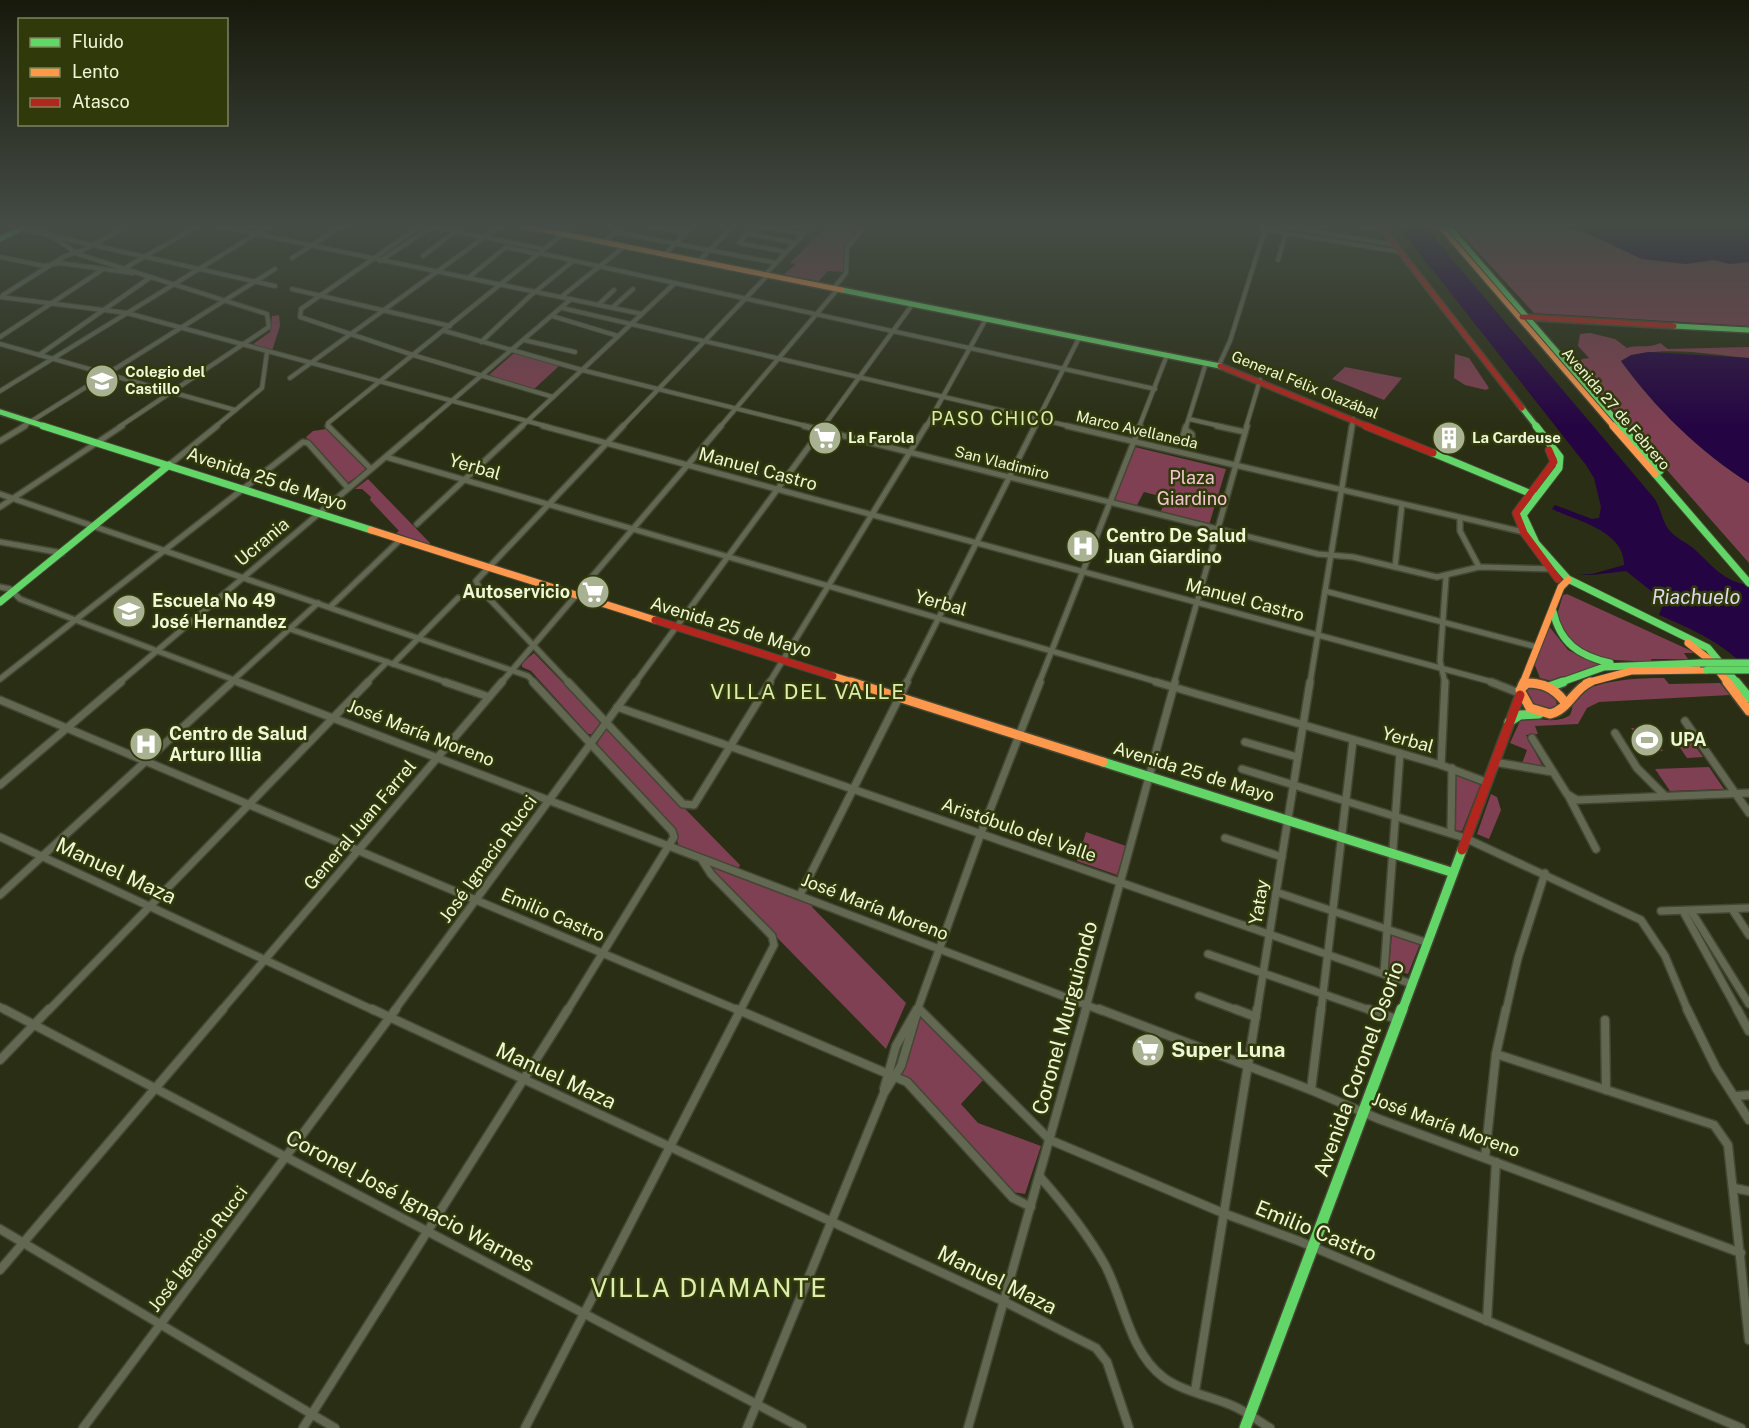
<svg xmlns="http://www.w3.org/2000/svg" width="1749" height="1428" font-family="'Public Sans',sans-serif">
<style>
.green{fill:#7e4052}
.water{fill:#250443}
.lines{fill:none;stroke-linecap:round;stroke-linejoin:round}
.street-far3-casing{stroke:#434733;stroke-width:6}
.street-far2-casing{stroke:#434733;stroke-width:8}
.street-far1-casing{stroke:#434733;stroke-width:10}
.street-casing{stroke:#434733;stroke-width:11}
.fast-far3-casing{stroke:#434733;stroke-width:8}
.fast-far2-casing{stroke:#434733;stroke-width:9}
.fast-far1-casing{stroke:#434733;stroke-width:12}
.fast-casing{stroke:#434733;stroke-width:14}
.slow-far2-casing{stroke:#434733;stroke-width:8}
.slow-far1-casing{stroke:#434733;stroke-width:9}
.slow-casing{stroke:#434733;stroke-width:12}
.jam-far2-casing{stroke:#434733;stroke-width:8}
.jam-far1-casing{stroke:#434733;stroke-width:9}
.jam-casing{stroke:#434733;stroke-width:12}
.street-far3{stroke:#636852;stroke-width:4}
.street-far2{stroke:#636852;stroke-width:5}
.street-far1{stroke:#636852;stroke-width:7}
.street{stroke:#636852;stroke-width:8}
.fast-far3{stroke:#63d668;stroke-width:5}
.fast-far2{stroke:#63d668;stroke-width:7}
.fast-far1{stroke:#63d668;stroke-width:9}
.fast{stroke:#63d668;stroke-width:11}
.slow-far2{stroke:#ff974d;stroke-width:5}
.slow-far1{stroke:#ff974d;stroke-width:7}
.slow{stroke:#ff974d;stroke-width:9}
.jam-far2{stroke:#b3261e;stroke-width:5}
.jam-far1{stroke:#b3261e;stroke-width:7}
.jam{stroke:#b3261e;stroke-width:9}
.fast-bridge-casing{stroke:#434733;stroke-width:9;stroke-linecap:butt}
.fast-bridge{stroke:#63d668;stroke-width:7}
.labels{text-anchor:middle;stroke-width:5;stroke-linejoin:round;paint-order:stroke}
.far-poi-label{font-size:15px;font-weight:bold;fill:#eef7d7;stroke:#30390a;text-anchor:start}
.far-street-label{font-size:15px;fill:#eef7d7;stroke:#30390a}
.far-quarter-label{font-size:18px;letter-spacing:1.5px;fill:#dcedad;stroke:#30390a}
.street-label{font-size:18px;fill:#eef7d7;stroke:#30390a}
.park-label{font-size:18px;fill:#f6c5d3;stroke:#30390a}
.poi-label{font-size:18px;font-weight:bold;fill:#eef7d7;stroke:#30390a;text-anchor:start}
.water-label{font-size:20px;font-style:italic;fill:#dfd9ee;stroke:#30390a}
.quarter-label{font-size:21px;letter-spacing:1.5px;fill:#dcedad;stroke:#30390a}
.near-street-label{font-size:21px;fill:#eef7d7;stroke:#30390a}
.near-poi-label{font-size:21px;font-weight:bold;fill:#eef7d7;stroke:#30390a;text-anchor:start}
.near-quarter-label{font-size:26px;letter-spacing:1.5px;fill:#dcedad;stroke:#30390a}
</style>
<rect width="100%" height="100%" fill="#2a2e14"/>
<g class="green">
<path d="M827 226H863L844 248 843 272 828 271 819 281 783 275 796 264 790 263Z"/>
<path d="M1454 226H1749V326L1534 313Z"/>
<path d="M279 315 280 326 272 351 252 345 270 332 272 316Z"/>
<path d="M1590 333 1615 339 1627 348C1638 344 1649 349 1660 343L1668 349 1749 347V358C1713 355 1653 343 1621 361 1655 408 1700 452 1749 483V563L1576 367 1582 359 1589 358 1578 346 1580 334Z"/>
<path d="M514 353 559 366 533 390 489 375Z"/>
<path d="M1455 354 1469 358 1489 388 1486 390 1465 385 1454 378Z"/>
<path d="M1345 367 1402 378 1384 400 1332 379Z"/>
<path d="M326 429 367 470 346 484 306 437 313 431Z"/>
<path d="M1135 447 1226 469 1209 525 1160 513 1167 498 1144 492 1136 507 1113 502Z"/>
<path d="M368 479 430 543V545L396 533 399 531 370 500 371 497 362 489H355Z"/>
<path d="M1567 594 1696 653H1684L1688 659H1651L1652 662 1598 659 1565 640 1556 618 1563 595Z"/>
<path d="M1548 625 1568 650 1601 666 1556 682 1540 678 1534 663Z"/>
<path d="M534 653 599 720 600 724 592 734H588L531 671 522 667V663Z"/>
<path d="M1664 678 1669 684 1720 683 1730 695 1599 702 1587 708 1578 724 1535 726 1538 734 1526 735 1542 765 1521 766 1527 750 1510 743 1520 721C1537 715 1554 726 1570 715 1573 709 1572 702 1576 698 1591 679 1642 678 1664 678Z"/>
<path d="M1532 687C1544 689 1557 693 1557 707L1547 712 1526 702 1525 690Z"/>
<path d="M606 728 740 865 738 869 679 846 671 825 597 744Z"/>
<path d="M1631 728H1646L1663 751 1647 752Z"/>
<path d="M1672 736H1688L1703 757 1687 758Z"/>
<path d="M1709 767 1724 789 1670 791 1655 769Z"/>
<path d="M1456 773 1481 783 1462 831 1454 830Z"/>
<path d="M1491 794 1497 797 1501 810 1489 839 1477 834Z"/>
<path d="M1086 832 1126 846 1117 875 1077 861Z"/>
<path d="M714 867 813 904 812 907 906 1003 886 1049 712 871Z"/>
<path d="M1392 934 1420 944 1408 974 1389 968Z"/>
<path d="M922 1014 985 1078 961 1104 978 1123 1041 1146 1025 1194 1012 1192 901 1073Z"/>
</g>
<g class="water">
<path d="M1398 226H1424L1654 498C1661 508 1662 522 1670 531 1676 538 1685 542 1693 548 1711 564 1723 582 1749 585V671C1724 643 1694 630 1659 615L1662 607 1666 605 1665 602 1626 571 1592 575 1577 574H1592L1624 565C1625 531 1577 521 1552 509L1555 505 1592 519 1599 518 1601 507 1594 478 1586 465Z"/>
<path d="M1562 226H1749V262L1730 264 1714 260 1686 264 1642 259 1584 232Z"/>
<path d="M1648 352 1749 358V483C1700 452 1655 408 1621 361L1631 355Z"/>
</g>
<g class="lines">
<g class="street-far3-casing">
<g id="street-far3">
<path d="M8 226 275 286"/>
<path d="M36 226 78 254 267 314 269 327 119 427"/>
<path d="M218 226 642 314"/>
<path d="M420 226 301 309 300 317 413 355 553 397"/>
<path d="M427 226 544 249"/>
<path d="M646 226 685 233"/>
<path d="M754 226 739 243 786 252"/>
<path d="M763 226 803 234"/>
<path d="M1282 226 1396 245"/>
<path d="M1355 226 1383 229"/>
<path d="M1265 230 1401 252"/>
<path d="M615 232 776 263"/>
<path d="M746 233 795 243"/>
<path d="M604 242 622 226"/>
<path d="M539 253 1155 389"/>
<path d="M664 255 693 226"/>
<path d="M423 256 456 231"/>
<path d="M0 257 44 266 60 263 133 273"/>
<path d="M292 258 342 226"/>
<path d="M1278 260 1286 233"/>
<path d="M380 261 432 227"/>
<path d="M698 262 733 226"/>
<path d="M125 268 198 226"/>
<path d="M764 276 811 226"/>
<path d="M468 278 506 247 538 254"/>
<path d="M292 289 450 326"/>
<path d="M833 289 846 273 847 248 865 226"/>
<path d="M3 295 65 256 83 250 128 226"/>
<path d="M0 297 127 313 549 427"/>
<path d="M561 297 625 246"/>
<path d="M599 304 614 290"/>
<path d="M613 307 633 289"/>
<path d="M562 308 1073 427"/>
<path d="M552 316 618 336"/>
<path d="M445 331 582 370 810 427"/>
<path d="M0 337 102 270"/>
<path d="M524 340 575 352"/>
<path d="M481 342 530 296 573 261"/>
<path d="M0 344 235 410"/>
<path d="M39 355 151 277"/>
<path d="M1219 365 1230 341 1266 226"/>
<path d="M290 378 500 226"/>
<path d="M0 391 269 226"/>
<path d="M1189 419 1224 427"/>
<path d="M22 427 275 269"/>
<path d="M215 427 262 388 267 352"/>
<path d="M328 427V423L573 226"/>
<path d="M421 427 571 299"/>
<path d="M521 427 675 283"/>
<path d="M622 427 767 276"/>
<path d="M720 427 837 290"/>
<path d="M823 427 912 305"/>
<path d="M926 427 986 319"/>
<path d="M1034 427 1079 338"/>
<path d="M1139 427 1167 355"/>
<path d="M1186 427 1206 363"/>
<path d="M1246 427 1260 380"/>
<path d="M1352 427 1353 419"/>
</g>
</g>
<g class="street-far2-casing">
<g id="street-far2">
<path d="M328 426 371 469"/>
<path d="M543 426 1496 683"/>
<path d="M804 426 1318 554 1353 557 1437 577 1479 567 1554 569"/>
<path d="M1067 426 1528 533"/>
<path d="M1217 426 1245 432"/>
<path d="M1185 429 1192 434V439L1183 436Z"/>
<path d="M1185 429 1186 426"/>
<path d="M0 441 25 426"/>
<path d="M386 457 1161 683"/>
<path d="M169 465 217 426"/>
<path d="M0 494 528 676 535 683"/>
<path d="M0 507 122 426"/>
<path d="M1460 518V531L1479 567"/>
<path d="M417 524 522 426"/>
<path d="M0 542 62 553"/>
<path d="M1395 567 1402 504"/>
<path d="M0 587 10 589 20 599 242 683"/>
<path d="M1325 591 1537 647"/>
<path d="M330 607 401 539"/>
<path d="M290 629 449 683"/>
<path d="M393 664 458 598"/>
<path d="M0 679 303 442 308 443 348 488"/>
<path d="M119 683 422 426"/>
<path d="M230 683 318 603"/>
<path d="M366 683 387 662"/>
<path d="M501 683 721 426"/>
<path d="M569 683 480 589 476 581 623 426"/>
<path d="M635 683 824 426"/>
<path d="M769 683 926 426"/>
<path d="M906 683 1035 426"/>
<path d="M1039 683 1140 426"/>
<path d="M1174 683 1247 426"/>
<path d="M1310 683 1352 426"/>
<path d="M1445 683 1440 661 1446 577"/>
</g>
</g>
<g class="street-far1-casing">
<g id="street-far1">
<path d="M238 682 1102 1011"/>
<path d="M445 682 489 697"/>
<path d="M533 682 672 831 674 837 567 1011"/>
<path d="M568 682 683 804 694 805 770 682"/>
<path d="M1156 682 1441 765 1486 782"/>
<path d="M1491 682 1519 693"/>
<path d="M0 700 740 1011"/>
<path d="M617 707 1409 983"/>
<path d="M1685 721 1749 813"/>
<path d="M1615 733 1637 768 1665 796"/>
<path d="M1532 738 1567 794 1577 800 1749 793"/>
<path d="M1245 742 1297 757"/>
<path d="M1494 762 1553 772"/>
<path d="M1441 765 1445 682"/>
<path d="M1242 769 1465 838 1641 920 1665 956 1688 1011"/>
<path d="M0 785 121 682"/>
<path d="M1569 797 1596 849"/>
<path d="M1451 832 1452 768"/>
<path d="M0 837 375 1011"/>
<path d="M1225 838 1282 857"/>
<path d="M702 860 711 874 772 936 774 945 740 1011"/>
<path d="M1276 892 1425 942"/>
<path d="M0 895 232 682"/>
<path d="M800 895 907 682"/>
<path d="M1732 909 1749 935"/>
<path d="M1661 911 1749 908"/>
<path d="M1683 911 1738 1011"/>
<path d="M1691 911 1749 1004"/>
<path d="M1208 954 1372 1011"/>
<path d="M1384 972 1400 753"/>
<path d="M1199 996 1239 1011"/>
<path d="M0 1007 7 1011"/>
<path d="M918 1008 921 1011"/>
<path d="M48 1011 368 682"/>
<path d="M221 1011 502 682"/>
<path d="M394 1011 636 682"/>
<path d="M916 1011 918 1008"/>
<path d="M917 1011 981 833 1040 682"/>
<path d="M1085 1011 1175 682"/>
<path d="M1257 1011 1310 682"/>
<path d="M1321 1011 1353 740"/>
<path d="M1506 1011 1518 958 1545 873"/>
</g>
</g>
<g class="street-casing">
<g id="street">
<path d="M4 1009 802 1428"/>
<path d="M372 1009 1003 1301 1096 1348 1107 1362 1129 1428"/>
<path d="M736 1009 907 1082 1013 1198 1031 1207"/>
<path d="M919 1009 1050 1140 1223 1213 1299 1241 1741 1428"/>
<path d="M1099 1009 1311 1090 1379 1119 1741 1253"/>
<path d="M1235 1009 1256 1017"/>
<path d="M1368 1009 1396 1019"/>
<path d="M1687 1009 1716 1068 1749 1120"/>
<path d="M1737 1009 1749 1031"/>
<path d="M1605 1020 1606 1090"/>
<path d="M1496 1054 1714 1125 1728 1145 1749 1340"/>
<path d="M0 1060 49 1009"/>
<path d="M884 1089 896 1046 917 1009"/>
<path d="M1311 1090 1321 1009"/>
<path d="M1736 1096 1749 1095"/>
<path d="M1485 1157 1496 1054 1506 1009"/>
<path d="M1040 1177C1064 1204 1087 1233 1105 1265 1124 1301 1129 1351 1163 1377 1179 1390 1212 1397 1231 1405 1244 1410 1257 1420 1270 1428"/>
<path d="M1734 1188 1749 1191"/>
<path d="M0 1229 335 1428"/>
<path d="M0 1270 223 1009"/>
<path d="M1487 1321 1496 1162"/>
<path d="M1195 1391 1257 1009"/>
<path d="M83 1428 396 1009"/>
<path d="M303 1428 568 1009"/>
<path d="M525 1428 741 1009"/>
<path d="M747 1428 884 1093 901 1066 918 1009"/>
<path d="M968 1428 1086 1009"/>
</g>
</g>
<g class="fast-far3-casing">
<g id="fast-far3">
<path d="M1448 226 1622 427"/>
<path d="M0 239 26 226"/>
<path d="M842 290 1220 366"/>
<path d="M1674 326 1749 330"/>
<path d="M1522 408 1537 427"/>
<path d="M0 412 47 427"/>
</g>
</g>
<g class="fast-far2-casing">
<g id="fast-far2">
<path d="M43 426 371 530"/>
<path d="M1536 426 1560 457 1559 468 1523 515 1536 543 1568 579 1708 648 1737 683"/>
<path d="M1621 426 1660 471"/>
<path d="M1433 453 1536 496"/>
<path d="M1655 474 1749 583"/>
<path d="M0 602 169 465"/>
<path d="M1553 611C1560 643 1579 656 1610 663"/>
<path d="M1559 683 1604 667 1700 663"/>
</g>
</g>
<g class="fast-far1-casing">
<g id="fast-far1">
<path d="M1736 682 1749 698"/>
<path d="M1549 687 1563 682"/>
<path d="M1509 722 1520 715 1539 714"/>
<path d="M1103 762 1451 872"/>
<path d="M1402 1011 1462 850"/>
</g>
</g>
<g class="fast-casing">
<path id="fast" d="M1245 1428 1402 1009"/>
</g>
<g class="slow-far2-casing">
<g id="slow-far2">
<path d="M523 226 842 290"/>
<path d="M1440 226 1614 427"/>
</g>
</g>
<g class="slow-far1-casing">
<g id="slow-far1">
<path d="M1613 426 1655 474"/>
<path d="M371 530 655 620"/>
<path d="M1688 643 1711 661 1728 683"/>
<path d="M833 676 856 683"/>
<path d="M1523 683 1561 587 1568 580"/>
<path d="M1527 683H1536"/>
<path d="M1586 683 1631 671 1707 670"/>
</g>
</g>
<g class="slow-casing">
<g id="slow">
<path d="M851 682 1103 762"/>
<path d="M1727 682 1749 711"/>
<path d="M1522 686 1524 682"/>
<path d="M1564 701C1554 688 1543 683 1527 683L1520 690 1530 708 1550 714C1568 710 1574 689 1590 682"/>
</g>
</g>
<g class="jam-far2-casing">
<g id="jam-far2">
<path d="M1380 226 1522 408"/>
<path d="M1522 317 1674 326"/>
<path d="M1220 366 1369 427"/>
</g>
</g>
<g class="jam-far1-casing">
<g id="jam-far1">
<path d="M1366 426 1433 453"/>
<path d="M1549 450 1554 462 1516 513 1524 533 1558 579"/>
<path d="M655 620 833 676"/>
</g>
</g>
<g class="jam-casing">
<path id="jam" d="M1462 850 1520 695"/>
</g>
<use href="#street-far3" class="street-far3"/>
<use href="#street-far2" class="street-far2"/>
<use href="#street-far1" class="street-far1"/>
<use href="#street" class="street"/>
<use href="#fast-far3" class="fast-far3"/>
<use href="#fast-far2" class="fast-far2"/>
<use href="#fast-far1" class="fast-far1"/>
<use href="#fast" class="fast"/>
<use href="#slow-far2" class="slow-far2"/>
<use href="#slow-far1" class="slow-far1"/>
<use href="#slow" class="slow"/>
<use href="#jam-far2" class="jam-far2"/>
<use href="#jam-far1" class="jam-far1"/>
<use href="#jam" class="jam"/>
<g class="fast-bridge-casing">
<g id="fast-bridge">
<path d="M1700 663H1749"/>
<path d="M1707 670H1749"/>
</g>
</g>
<use href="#fast-bridge" class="fast-bridge"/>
</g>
<linearGradient id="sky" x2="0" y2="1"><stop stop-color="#17190b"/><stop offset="0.53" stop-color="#444c45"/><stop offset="1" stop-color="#444c45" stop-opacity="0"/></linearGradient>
<rect width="1749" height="426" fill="url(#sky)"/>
<defs>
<g id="school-disc" transform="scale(1.725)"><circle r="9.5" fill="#a9b193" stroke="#30390a"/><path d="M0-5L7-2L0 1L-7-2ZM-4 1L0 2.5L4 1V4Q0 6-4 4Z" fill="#fff"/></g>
<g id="supermarket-disc" transform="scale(1.725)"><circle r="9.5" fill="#a9b193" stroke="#30390a"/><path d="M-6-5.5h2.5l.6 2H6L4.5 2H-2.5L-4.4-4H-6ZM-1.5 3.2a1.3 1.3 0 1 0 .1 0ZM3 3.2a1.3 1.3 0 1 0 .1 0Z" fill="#fff"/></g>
<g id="building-disc" transform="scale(1.725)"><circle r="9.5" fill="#a9b193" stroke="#30390a"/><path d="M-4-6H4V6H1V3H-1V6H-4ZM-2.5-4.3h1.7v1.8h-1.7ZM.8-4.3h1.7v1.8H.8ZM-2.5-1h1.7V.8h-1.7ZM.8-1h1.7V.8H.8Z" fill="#fff"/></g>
<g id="hospital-disc" transform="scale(1.725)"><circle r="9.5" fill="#a9b193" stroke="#30390a"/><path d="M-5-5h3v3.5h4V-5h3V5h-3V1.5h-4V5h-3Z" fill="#fff"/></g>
<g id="stadium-disc" transform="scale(1.725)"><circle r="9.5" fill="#a9b193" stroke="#30390a"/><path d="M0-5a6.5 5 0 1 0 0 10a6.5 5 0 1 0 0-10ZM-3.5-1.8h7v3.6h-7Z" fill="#fff"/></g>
</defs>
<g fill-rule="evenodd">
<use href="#school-disc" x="102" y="381"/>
<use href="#supermarket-disc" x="825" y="438"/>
<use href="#building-disc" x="1449" y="438"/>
<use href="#hospital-disc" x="1083" y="546"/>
<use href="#supermarket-disc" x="593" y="592"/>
<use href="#school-disc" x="129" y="611"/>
<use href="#stadium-disc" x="1647" y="740"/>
<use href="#hospital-disc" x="146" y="744"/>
<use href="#supermarket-disc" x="1148" y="1050"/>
</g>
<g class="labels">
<g class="far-poi-label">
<text x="125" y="377">Colegio del<tspan x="125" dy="17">Castillo</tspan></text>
<text x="848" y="443">La Farola</text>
<text x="1472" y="443">La Cardeuse</text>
</g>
<g class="far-street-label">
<text transform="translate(1305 385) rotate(22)" y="5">General Félix Olazábal</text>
<text transform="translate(1616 409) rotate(49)" y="5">Avenida 27 de Febrero</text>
<text transform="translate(1137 430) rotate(13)" y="5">Marco Avellaneda</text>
<text transform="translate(1002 463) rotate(14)" y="5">San Vladimiro</text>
</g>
<g class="far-quarter-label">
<text x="993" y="425">PASO CHICO</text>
</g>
<g class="street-label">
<text transform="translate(475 467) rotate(16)" y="6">Yerbal</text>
<text transform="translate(758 469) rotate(15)" y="6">Manuel Castro</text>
<text transform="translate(267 479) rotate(18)" y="6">Avenida 25 de Mayo</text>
<text transform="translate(262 542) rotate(-40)" y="6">Ucrania</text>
<text transform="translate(1245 600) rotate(15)" y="6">Manuel Castro</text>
<text transform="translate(941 603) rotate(16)" y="6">Yerbal</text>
<text transform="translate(731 627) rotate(17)" y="6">Avenida 25 de Mayo</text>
<text transform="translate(421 733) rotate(21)" y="6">José María Moreno</text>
<text transform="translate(1408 740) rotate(16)" y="6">Yerbal</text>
<text transform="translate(1194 772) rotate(17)" y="6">Avenida 25 de Mayo</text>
<text transform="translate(360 825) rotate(-50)" y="6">General Juan Farrel</text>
<text transform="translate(1019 830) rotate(19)" y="6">Aristóbulo del Valle</text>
<text transform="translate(488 859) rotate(-54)" y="6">José Ignacio Rucci</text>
<text transform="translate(1259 902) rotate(-81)" y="6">Yatay</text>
<text transform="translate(875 907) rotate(21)" y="6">José María Moreno</text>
<text transform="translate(553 915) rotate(23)" y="6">Emilio Castro</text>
<text transform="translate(1446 1125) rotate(20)" y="6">José María Moreno</text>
<text transform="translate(198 1249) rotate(-53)" y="6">José Ignacio Rucci</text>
</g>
<g class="park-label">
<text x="1192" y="484">Plaza<tspan x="1192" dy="21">Giardino</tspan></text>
</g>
<g class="poi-label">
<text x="1106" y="542">Centro De Salud<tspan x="1106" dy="21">Juan Giardino</tspan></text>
<text x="570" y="598" text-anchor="end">Autoservicio</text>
<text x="152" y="607">Escuela No 49<tspan x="152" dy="21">José Hernandez</tspan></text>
<text x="169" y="740">Centro de Salud<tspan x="169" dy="21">Arturo Illia</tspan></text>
<text x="1670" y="746">UPA</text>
</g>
<g class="water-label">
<text x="1696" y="604">Riachuelo</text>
</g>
<g class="quarter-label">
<text x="808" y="699">VILLA DEL VALLE</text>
</g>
<g class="near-street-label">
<text transform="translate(116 871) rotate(25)" y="7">Manuel Maza</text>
<text transform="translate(1065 1018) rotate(-75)" y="7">Coronel Murguiondo</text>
<text transform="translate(1359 1069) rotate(-70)" y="7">Avenida Coronel Osorio</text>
<text transform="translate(556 1076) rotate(25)" y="7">Manuel Maza</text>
<text transform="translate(410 1201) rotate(28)" y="7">Coronel José Ignacio Warnes</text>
<text transform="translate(1316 1231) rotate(22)" y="7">Emilio Castro</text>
<text transform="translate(997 1280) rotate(26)" y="7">Manuel Maza</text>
</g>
<g class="near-poi-label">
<text x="1171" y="1057">Super Luna</text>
</g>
<g class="near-quarter-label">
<text x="709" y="1297">VILLA DIAMANTE</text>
</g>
</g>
<rect x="18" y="18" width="210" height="108" fill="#30390a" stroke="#7c855c" stroke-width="1.5"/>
<rect x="30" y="38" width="30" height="9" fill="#63d668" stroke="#7c855c" stroke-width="1.5"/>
<text x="72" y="48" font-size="18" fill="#eef7d7">Fluido</text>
<rect x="30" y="68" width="30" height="9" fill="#ff974d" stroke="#7c855c" stroke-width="1.5"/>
<text x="72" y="78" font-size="18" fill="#eef7d7">Lento</text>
<rect x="30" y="98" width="30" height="9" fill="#b3261e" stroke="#7c855c" stroke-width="1.5"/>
<text x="72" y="108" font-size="18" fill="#eef7d7">Atasco</text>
</svg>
